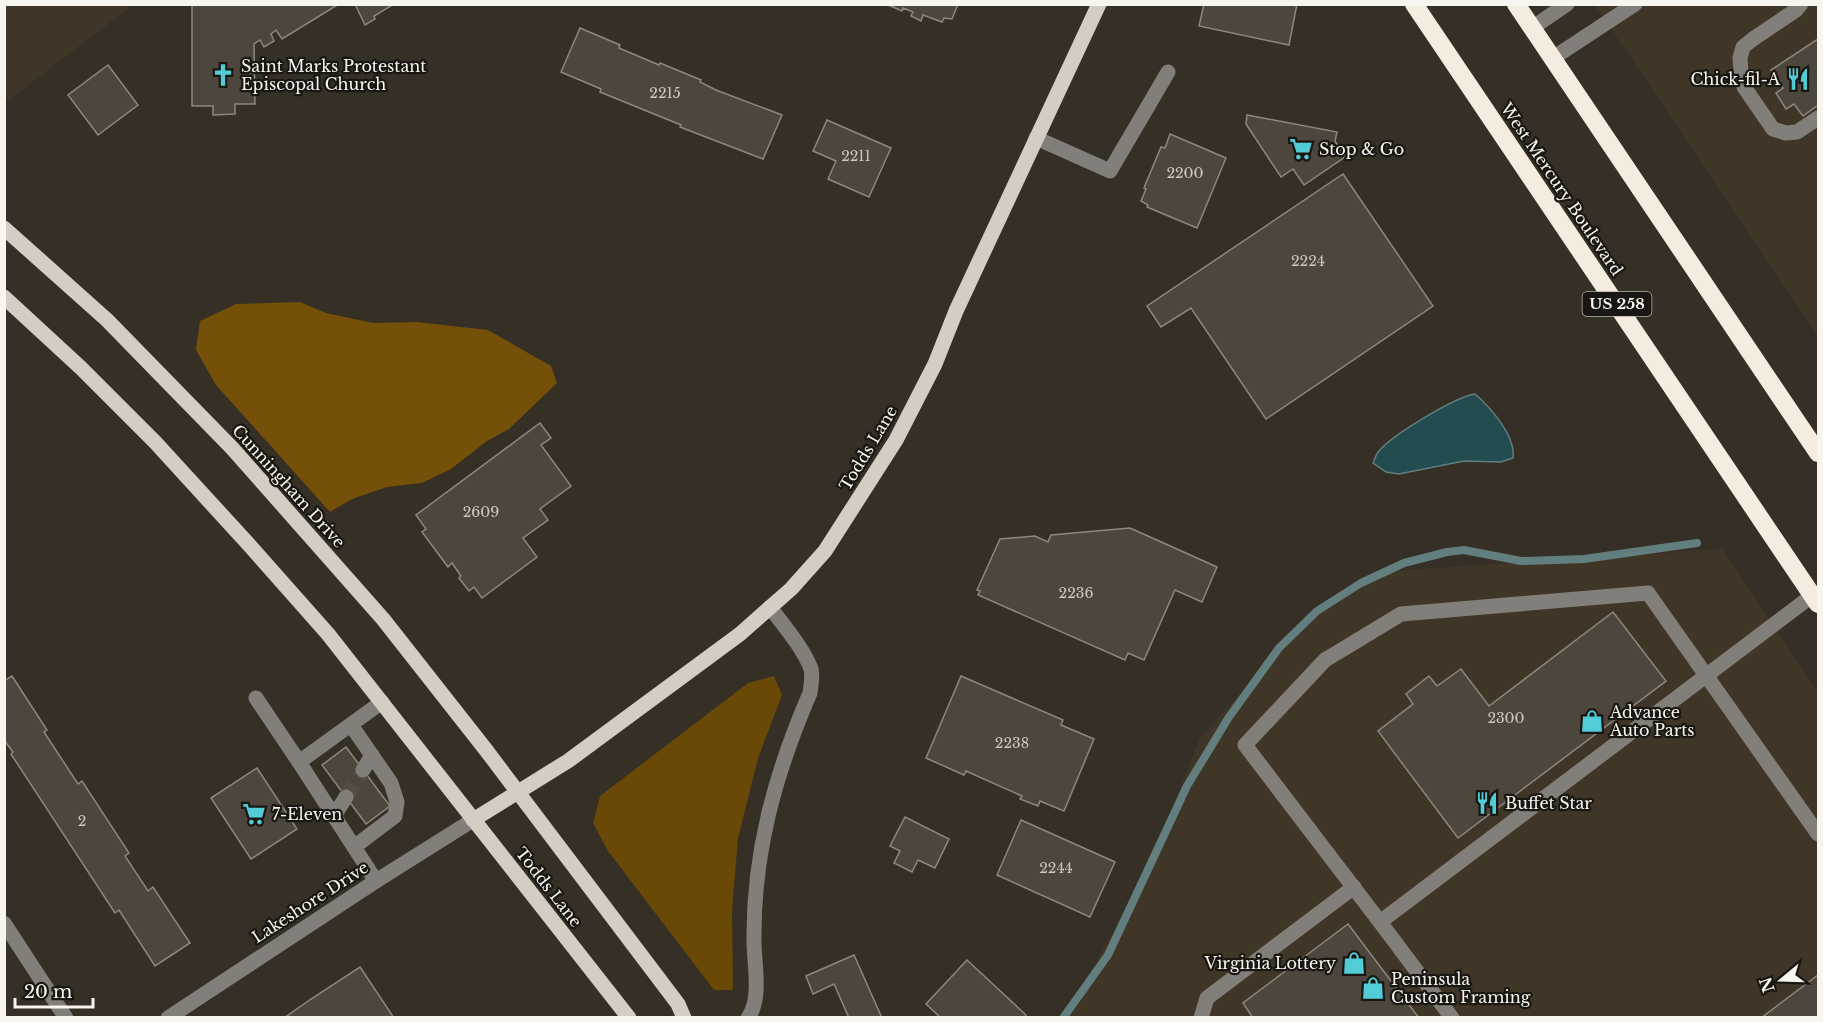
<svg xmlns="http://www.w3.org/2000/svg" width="1823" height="1022" font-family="'Libre Baskerville',serif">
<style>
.built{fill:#403627}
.green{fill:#6a4806}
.forest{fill:#755008}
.water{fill:#234c50;stroke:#637e7f;stroke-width:1.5}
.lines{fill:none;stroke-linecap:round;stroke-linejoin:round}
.stream{stroke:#637e7f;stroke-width:8}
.building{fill:#4c463c;stroke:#8f877c;stroke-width:1.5}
.minor-tunnel{stroke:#524d43;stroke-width:15;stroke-dasharray:15 8;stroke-linecap:butt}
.minor{stroke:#827e79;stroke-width:15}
.major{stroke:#d4cdc3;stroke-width:15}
.highway{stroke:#f5ece0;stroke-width:18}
.labels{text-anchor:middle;stroke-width:4.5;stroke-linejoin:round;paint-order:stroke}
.number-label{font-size:14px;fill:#cdc8c2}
.shield{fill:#1a1713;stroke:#b5b2ac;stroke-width:1.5}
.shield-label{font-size:15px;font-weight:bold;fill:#f8f4ee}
.poi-label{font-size:16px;fill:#f8f4ee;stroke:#1a1713;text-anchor:start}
.street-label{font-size:16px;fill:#f8f4ee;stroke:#1a1713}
</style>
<rect width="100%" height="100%" fill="#352f25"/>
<g class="built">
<path d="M5 4H133V5L5 103Z"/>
<path d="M1595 5H1818V336L1703 165Z"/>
<path d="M1723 549 1818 692V1017L1059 1018 1073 1002 1152 862 1200 738 1313 613 1388 571Z"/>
</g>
<path class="green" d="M774 676 782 695 758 758 738 838 732 911 733 990H714L608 851 593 823 600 796 748 683Z"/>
<path class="forest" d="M300 302 326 313 373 323 416 322 488 330 551 366 557 383 509 429 487 441 451 469 422 483 387 487 352 499 330 512 216 385 196 350 200 321 236 304Z"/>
<path class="water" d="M1475 394C1490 407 1516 436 1513 458L1501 462 1464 461 1399 474 1386 472 1373 463C1375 459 1376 454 1379 451 1392 435 1455 397 1475 394Z"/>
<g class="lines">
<path class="stream" d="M1063 1018 1108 955 1187 786 1229 717 1279 648 1317 611 1361 583 1404 563 1447 552 1464 550 1521 561 1584 559 1697 543"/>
</g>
<g class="building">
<path d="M192 4H339L282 39 276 30 271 34 274 41 264 47 260 40 254 44 255 104H235V114L213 115V106H192Z"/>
<path d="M355 4H394L374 16 375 19 365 25Z"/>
<path d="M886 4H958L952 19 944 18 942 22 923 15 921 21 911 16 913 12 903 8 902 11Z"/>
<path d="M1204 4H1297L1289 45 1199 26Z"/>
<path d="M580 28 620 45 619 48 659 65 660 63 701 80 700 82 716 90 782 115 763 159 680 127 681 125 600 92 601 89 561 72Z"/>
<path d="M1818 39V105L1803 116 1794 104 1786 109 1776 93 1783 88 1771 70Z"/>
<path d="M108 65 138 105 98 135 68 95Z"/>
<path d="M1247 115 1337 132 1335 141 1345 157 1304 185 1293 169 1281 177 1246 124Z"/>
<path d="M827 120 891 148 869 197 828 179 836 161 813 151Z"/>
<path d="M1170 134 1226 158 1197 228 1147 207 1148 205 1141 201 1146 189 1144 188 1161 147 1165 148Z"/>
<path d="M1343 174 1433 306 1266 419 1191 308 1161 327 1147 306Z"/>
<path d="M540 423 551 438 541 445 571 486 540 509 548 520 523 538 537 557 482 598 474 587 469 591 459 578 461 576 452 563 448 567 422 532 426 529 416 515Z"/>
<path d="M1130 528 1217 567 1202 602 1175 590 1144 660 1128 653 1125 660 978 595 980 591 977 590 1000 539 1035 536 1048 542 1051 535Z"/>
<path d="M1613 612 1666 681 1458 838 1378 731 1413 704 1406 694 1429 676 1437 686 1461 669 1489 706Z"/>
<path d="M12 676 47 730 44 732 78 784 82 781 129 853 125 856 148 891 153 887 190 943 155 966 119 910 115 913 11 754 13 752 4 740V681Z"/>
<path d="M961 676 1063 720 1061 725 1094 739 1064 811 1040 801 1038 806 1020 799 1022 796 966 771 964 775 926 758Z"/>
<path d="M346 747 390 806 366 824 322 765Z"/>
<path d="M257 768 297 829 251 859 211 798Z"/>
<path d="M905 817 949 839 935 868 918 860 912 872 894 863 900 851 890 846Z"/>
<path d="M1021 820 1115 862 1090 917 997 875Z"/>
<path d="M1348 924 1419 1018H1253L1243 1003Z"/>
<path d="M854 955 882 1018H849L834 984 813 994 806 976Z"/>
<path d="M967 960 1026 1015 1024 1018H941L926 1004Z"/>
<path d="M360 967 394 1018H284L311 999Z"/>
<path d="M1818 975V1018H1761Z"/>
</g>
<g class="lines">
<path class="minor-tunnel" d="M346 797 363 770"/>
<g class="minor">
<path d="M1801 4 1796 10 1753 39 1743 47 1740 58 1741 72 1744 87 1773 129 1786 133 1797 132 1818 118"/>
<path d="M1532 28 1567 4"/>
<path d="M1553 58 1635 4"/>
<path d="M1036 138 1110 171 1168 72"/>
<path d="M256 698 299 762"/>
<path d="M351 725 391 783 397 802 395 816 354 847"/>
<path d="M363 770 372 755"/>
<path d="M334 816 346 797"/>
<path d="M376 881 299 762 382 702"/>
<path d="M1380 922 1245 745 1325 660 1401 614 1648 593 1818 834"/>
<path d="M4 923 66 1018"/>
<path d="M168 1018 376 881 473 820"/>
<path d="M748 1018C762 998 754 965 754 941 753 853 775 774 810 693 811 685 813 677 811 669 804 649 783 625 770 607"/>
<path d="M1201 1018 1207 998 1354 887"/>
<path d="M1452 1018 1380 922 1813 595"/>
</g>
<g class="major">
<path d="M4 228 107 320 232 448 383 619 486 750 678 1004 684 1018"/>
<path d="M4 297 81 368 155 442 251 547 328 634 629 1018"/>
<path d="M473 820 568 761 740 634 791 589 825 551 896 440 935 364 956 311 1099 4"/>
</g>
<g class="highway">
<path d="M1414 4 1818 604"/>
<path d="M1516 4 1818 453"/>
</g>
</g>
<defs>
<g id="church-bare" transform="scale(1.8)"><path d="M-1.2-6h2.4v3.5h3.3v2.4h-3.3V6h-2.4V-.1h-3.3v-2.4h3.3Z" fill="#52ccd6" stroke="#1a1713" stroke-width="2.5" paint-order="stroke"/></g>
<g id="restaurant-bare" transform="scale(1.8)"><path d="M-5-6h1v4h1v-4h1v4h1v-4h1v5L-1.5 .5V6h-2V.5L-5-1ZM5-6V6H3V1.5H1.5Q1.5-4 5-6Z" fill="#52ccd6" stroke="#1a1713" stroke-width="2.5" paint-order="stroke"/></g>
<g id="supermarket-bare" transform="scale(1.8)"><path d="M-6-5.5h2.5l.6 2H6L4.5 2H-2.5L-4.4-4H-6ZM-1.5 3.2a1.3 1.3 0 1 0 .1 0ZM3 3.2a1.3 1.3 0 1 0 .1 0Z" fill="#52ccd6" stroke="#1a1713" stroke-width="2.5" paint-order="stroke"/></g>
<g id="shop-bare" transform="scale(1.8)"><path d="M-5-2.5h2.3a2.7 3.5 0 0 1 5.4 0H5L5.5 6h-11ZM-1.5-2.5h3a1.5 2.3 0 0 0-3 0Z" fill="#52ccd6" stroke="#1a1713" stroke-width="2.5" paint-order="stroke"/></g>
</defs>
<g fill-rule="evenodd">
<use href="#church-bare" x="223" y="75"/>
<use href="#restaurant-bare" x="1798" y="79"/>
<use href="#supermarket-bare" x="1301" y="149"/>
<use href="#shop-bare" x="1592" y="721"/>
<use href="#restaurant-bare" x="1487" y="803"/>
<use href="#supermarket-bare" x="254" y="814"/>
<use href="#shop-bare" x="1354" y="963"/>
<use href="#shop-bare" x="1373" y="988"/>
</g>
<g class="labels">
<g class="number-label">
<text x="665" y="98">2215</text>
<text x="856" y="161">2211</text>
<text x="1185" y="178">2200</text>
<text x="1308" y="266">2224</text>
<text x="481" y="517">2609</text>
<text x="1076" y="598">2236</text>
<text x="1506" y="723">2300</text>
<text x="1012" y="748">2238</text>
<text x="82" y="826">2</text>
<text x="1056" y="873">2244</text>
</g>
<rect class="shield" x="1582.5" y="292" width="69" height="24" rx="4.5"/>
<g class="shield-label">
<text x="1617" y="309">US 258</text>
</g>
<g class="poi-label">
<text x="241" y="72">Saint Marks Protestant<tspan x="241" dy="18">Episcopal Church</tspan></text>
<text x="1780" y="85" text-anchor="end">Chick-fil-A</text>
<text x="1319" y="155">Stop &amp; Go</text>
<text x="1610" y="718">Advance<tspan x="1610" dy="18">Auto Parts</tspan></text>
<text x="1505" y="809">Buffet Star</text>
<text x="272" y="820">7-Eleven</text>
<text x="1336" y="969" text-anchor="end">Virginia Lottery</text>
<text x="1391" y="985">Peninsula<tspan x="1391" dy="18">Custom Framing</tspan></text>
</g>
<g class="street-label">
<text transform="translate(1562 189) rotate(56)" y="6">West Mercury Boulevard</text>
<text transform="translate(868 448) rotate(-59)" y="6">Todds Lane</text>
<text transform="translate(289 486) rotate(48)" y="6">Cunningham Drive</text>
<text transform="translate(549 887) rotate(52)" y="6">Todds Lane</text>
<text transform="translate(310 902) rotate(-33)" y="6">Lakeshore Drive</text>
</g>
</g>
<rect width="1823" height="1022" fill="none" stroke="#f8f4ee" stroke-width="12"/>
<g transform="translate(1781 980) rotate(251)" stroke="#1a1713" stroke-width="4.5" paint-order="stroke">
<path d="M0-4.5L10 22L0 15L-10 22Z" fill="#f8f4ee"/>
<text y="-9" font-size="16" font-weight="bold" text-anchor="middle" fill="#f8f4ee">N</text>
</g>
<path d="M15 998v9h78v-9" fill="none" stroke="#f8f4ee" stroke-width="3"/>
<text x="24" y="998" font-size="18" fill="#f8f4ee" stroke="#1a1713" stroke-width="4.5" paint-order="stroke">20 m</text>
</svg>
